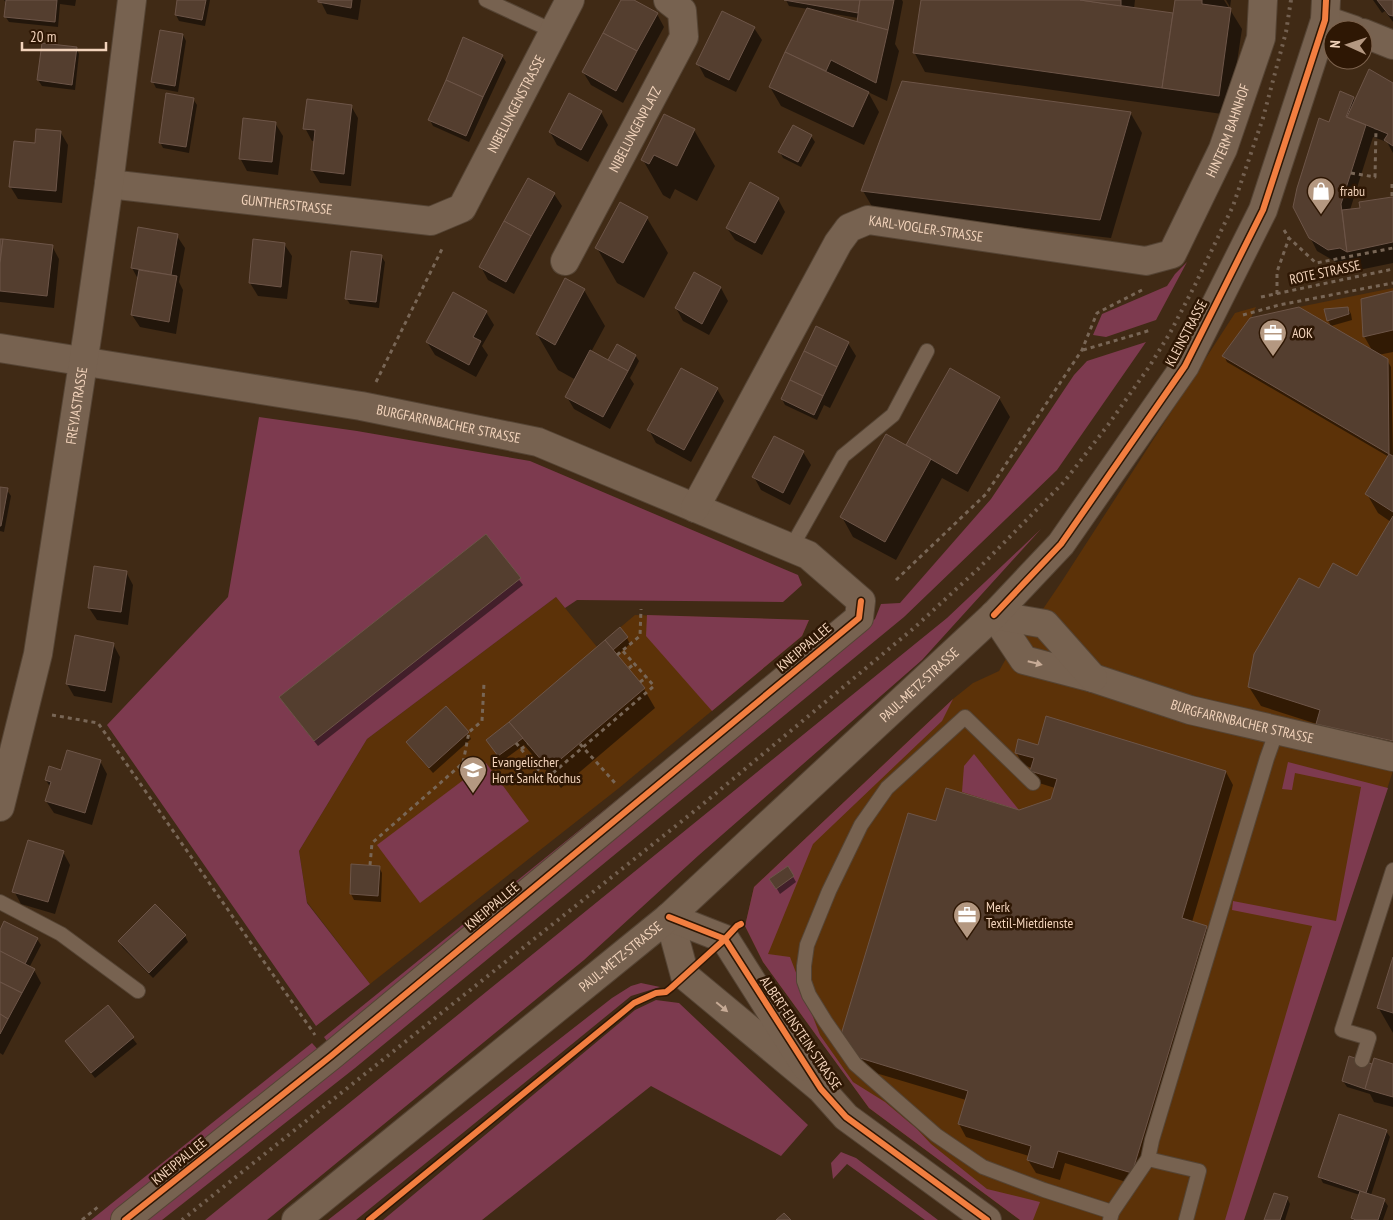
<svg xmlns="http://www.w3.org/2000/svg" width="1393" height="1220" font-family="'PT Sans Narrow',sans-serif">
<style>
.built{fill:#5c3208}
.green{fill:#7d3a4f}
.shadow{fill:#0007;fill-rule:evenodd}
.building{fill:#543e2f;stroke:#6d5548}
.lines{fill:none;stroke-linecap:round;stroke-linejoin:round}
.lane-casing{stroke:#554434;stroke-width:16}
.street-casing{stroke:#554434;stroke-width:30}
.secondary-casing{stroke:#554434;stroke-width:30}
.path{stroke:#786656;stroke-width:3;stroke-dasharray:4 4;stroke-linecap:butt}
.lane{stroke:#776250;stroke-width:14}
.street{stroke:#776250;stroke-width:28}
.secondary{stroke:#776250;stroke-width:28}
.rail{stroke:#736050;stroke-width:4;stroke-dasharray:2.5 5;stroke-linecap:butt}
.cycleway-casing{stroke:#2e1704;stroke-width:9}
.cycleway{stroke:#f27e40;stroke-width:6}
.oneway{fill:#c7ab96}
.labels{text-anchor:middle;stroke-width:5;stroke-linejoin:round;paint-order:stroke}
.street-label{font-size:14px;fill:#f2d3bb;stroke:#2e1704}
.poi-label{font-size:14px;fill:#f2d3bb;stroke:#2e1704;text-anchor:start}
</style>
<rect width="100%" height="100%" fill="#402a15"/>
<g class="built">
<path d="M1393 288V771L1244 1220H1020L869 1108 763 962 745 926 754 887 953 699 973 683 999 671 1020 634 1043 609 1062 581 1235 313 1256 307 1251 318 1299 307Z"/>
<path d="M556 597 597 647 635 615 809 620 802 636 619 788 370 984 307 902 299 851 367 739Z"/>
</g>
<g class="green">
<path d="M1187 262 1156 320 1106 337 1093 335 1102 314 1167 286 1175 274Z"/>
<path d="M1146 342 1057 470 904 617 355 1068 162 1220H139L820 662 875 619 881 604 900 603 991 499 1074 375 1087 361Z"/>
<path d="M259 417 357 431 530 461 798 575 802 585 783 602 577 600 565 608 556 597 367 739 299 851 307 903 370 984 316 1026 107 725 228 597Z"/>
<path d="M1041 529 922 660 699 855 584 960 267 1220H205L947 618Z"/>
<path d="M647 615 809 620 802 636 712 711 646 636Z"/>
<path d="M808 645 329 1044 324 1037Z"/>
<path d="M953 699 942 721 813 844 768 954 790 957 820 1035 853 1082 885 1102 917 1129 931 1144 987 1189 1040 1202 1033 1220H1020L869 1108 763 962 745 926 754 887Z"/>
<path d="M974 754 1019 810 962 792 964 766Z"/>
<path d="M1288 762 1388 788 1244 1220H1225L1312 926 1232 910 1233 901 1336 921 1361 787 1295 773 1292 790 1282 789Z"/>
<path d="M486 763 529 821 420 903 377 845Z"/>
<path d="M641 983 660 987 631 996 356 1220H328L612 998 631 986Z"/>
<path d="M656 1000 679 1003 808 1125 781 1156 651 1086 482 1220H383L635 1010Z"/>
<path d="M312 1043 320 1052 110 1220H91Z"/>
<path d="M841 1152 856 1158 938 1220H925L847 1164 833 1179 831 1163Z"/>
</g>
<g class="shadow">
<path d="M4 0H76L75 6 60 4 58 27 9 22 5 16 6 3Z"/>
<path d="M178 0H210L205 26 179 21 176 15Z"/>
<path d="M320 0H361L358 20 327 14Z"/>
<path d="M622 0H631L657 14 664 27 623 103 591 85 583 72Z"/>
<path d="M786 0H902L903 2 895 44 899 51 887 101 868 92 879 112 864 145 781 106 770 87 808 9 789 6ZM823 12 858 18V23L823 14Z"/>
<path d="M922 0H1135L1134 9 1174 15 1177 0H1224L1242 29 1229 115 925 72 914 52Z"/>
<path d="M1226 0H1231L1230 7Z"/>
<path d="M1373 0H1393V22L1385 11 1382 13Z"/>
<path d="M754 28 762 40 736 92 705 77 698 64Z"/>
<path d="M183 35 186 41 178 92 156 88 153 82Z"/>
<path d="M76 48 79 54 75 90 42 86 38 80Z"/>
<path d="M502 56 506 62 469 142 433 126 430 120Z"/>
<path d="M903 82 1131 114 1142 133 1111 238 874 210 863 191Z"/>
<path d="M1393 85V153L1387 142 1373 137 1350 210 1362 209 1393 199V263L1359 270 1353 260V263L1348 260 1336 262 1317 251 1310 237 1329 124 1353 98 1355 101Z"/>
<path d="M193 99 197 105 189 153 163 148 160 142Z"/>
<path d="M351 106 358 118 351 186 320 183 312 170 315 141H312L305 128Z"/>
<path d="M601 112 608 125 588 162 557 145 550 132Z"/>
<path d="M275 123 283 136 278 175 247 171 240 158Z"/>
<path d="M694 130 715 166 697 201 675 189 670 199 663 195 643 160Z"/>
<path d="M61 133 68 145 62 203 18 199 10 186 36 144Z"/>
<path d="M811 136 815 142 801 167 783 158 780 152Z"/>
<path d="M554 194 562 206 514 294 488 280 481 267Z"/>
<path d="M778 199 785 212 762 255 735 240 727 228Z"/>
<path d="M647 218 668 253 644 298 617 283 597 248Z"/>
<path d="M177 236 185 248 179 282 183 290 176 334 140 327 132 315 138 279 132 268Z"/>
<path d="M0 240 52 246 59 259 54 308 0 302Z"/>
<path d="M284 244 292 256 287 299 258 296 250 283Z"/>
<path d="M381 256 385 262 379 308 350 304 346 298Z"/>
<path d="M694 274 721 288 728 301 709 335 683 321 676 308Z"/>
<path d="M584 290 605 326 591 352 612 363 635 355 639 361 630 378 634 384 610 429 574 409 567 397 576 380 558 370 537 334Z"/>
<path d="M1393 292V352L1378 355 1387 360 1391 367 1393 458V757L1328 743 1317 724 1261 706 1249 687 1319 590 1358 578 1391 522 1378 513 1367 494 1389 457 1227 362 1224 356 1373 352 1364 336Z"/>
<path d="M453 294 486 312 494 325 482 346 488 355 476 377 435 355 427 342Z"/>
<path d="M1348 308 1351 314 1352 320 1331 326 1328 320Z"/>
<path d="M848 343 856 356 830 408 824 405 817 420 785 405 782 399Z"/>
<path d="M951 370 999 398 1010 417 968 492 942 478 896 560 853 537 842 517 906 447Z"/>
<path d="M717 389 724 401 691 462 656 443 649 430Z"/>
<path d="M803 452 811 465 790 505 761 490 754 477Z"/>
<path d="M0 488 7 490 11 496 4 532 0 531Z"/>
<path d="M486 536 523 585 318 746 284 703Z"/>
<path d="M126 572 133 585 128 625 97 620 89 608Z"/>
<path d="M627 638 630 644 616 656 644 689 655 708 561 788 524 745 502 761 491 746Z"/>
<path d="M113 644 120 657 112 703 74 696 67 684Z"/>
<path d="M468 733 471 739 433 773 411 748 408 742Z"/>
<path d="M1039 747 1226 772 1233 785 1192 922 1206 927 1214 939 1139 1186 1065 1163 1060 1180 1036 1173 1028 1160 1029 1156 966 1137 959 1124 966 1100 859 1068 842 1038 937 823 1019 811 1052 800 1055 788 1039 783 1031 770 1032 768 1023 765 1016 752Z"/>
<path d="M100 761 107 774 92 825 54 813 46 801 50 787 46 780Z"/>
<path d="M63 852 70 865 55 914 21 904 14 891Z"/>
<path d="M379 867 382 873 381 902 354 900 351 894Z"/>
<path d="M788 868 796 882 780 894 771 879Z"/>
<path d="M155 906 185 936 188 942 153 978 123 948 119 942Z"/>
<path d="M5 923 37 939 41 945 29 968 34 970 41 983 3 1055 0 1053V933Z"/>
<path d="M1393 961V1033L1378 1007Z"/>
<path d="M108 1007 137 1044 95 1078 66 1041Z"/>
<path d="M1371 1065 1373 1067 1393 1065V1107L1374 1102 1370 1094 1347 1087 1343 1081Z"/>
<path d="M1386 1131 1390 1137 1371 1195 1384 1200 1388 1206 1383 1220H1353L1352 1218 1360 1195 1323 1183 1320 1177Z"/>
<path d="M1287 1198 1290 1204 1285 1220H1266Z"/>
</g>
<g class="building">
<path d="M6 0H57L55 22 4 17Z"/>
<path d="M177 0H206L202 20 175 15Z"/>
<path d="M318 0H352L351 8 318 2Z"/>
<path d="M621 0H634L658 13 637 51 603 33Z"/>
<path d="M784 0H860L858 13Z"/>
<path d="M860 0H894L888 30 857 22Z"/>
<path d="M921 0H1080L1173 13 1162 88 913 53Z"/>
<path d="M1080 0H1121V6Z"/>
<path d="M1175 0H1202V4L1231 8 1219 96 1162 88Z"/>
<path d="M1377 0H1393V16L1389 15Z"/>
<path d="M807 8 888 30 876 83 831 60 826 71 785 52Z"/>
<path d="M722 11 755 27 729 80 696 64Z"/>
<path d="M160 30 183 34 175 86 151 82Z"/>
<path d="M603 33 637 51 616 91 582 72Z"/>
<path d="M463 37 503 55 483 97 446 80Z"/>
<path d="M42 43 77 47 72 85 37 80Z"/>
<path d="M785 52 869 92 853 127 769 87Z"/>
<path d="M1369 69 1393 83V146L1384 140 1388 134 1347 117Z"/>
<path d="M446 80 483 97 466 136 428 120Z"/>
<path d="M902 81 1131 112 1100 220 861 191Z"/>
<path d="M1340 91 1354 97 1346 117 1366 125 1341 204 1347 252 1340 248 1328 250 1309 238 1293 207 1297 188 1319 118 1329 122Z"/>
<path d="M166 93 194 98 186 147 159 143Z"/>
<path d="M569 93 602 111 581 150 549 132Z"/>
<path d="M307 99 352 105 344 174 311 170 315 130 303 129Z"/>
<path d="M664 114 695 129 677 166 654 155 649 164 641 160Z"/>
<path d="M243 118 276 122 272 162 239 159Z"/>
<path d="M793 125 812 135 798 162 778 152Z"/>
<path d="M36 129 61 131 56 191 9 187 14 141 35 143Z"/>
<path d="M528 178 555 193 531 236 504 221Z"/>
<path d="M750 182 779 198 755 243 726 228Z"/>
<path d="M1392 197H1393V242L1347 252 1342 210 1360 208 1359 202Z"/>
<path d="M620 202 648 217 623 263 595 248Z"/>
<path d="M504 221 531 236 506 282 479 267Z"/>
<path d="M138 227 178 234 171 275 131 268Z"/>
<path d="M0 239H3L0 263Z"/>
<path d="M3 239 53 245 47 296 0 291V263Z"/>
<path d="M253 239 285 243 281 287 249 283Z"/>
<path d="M351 251 382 255 376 302 345 299Z"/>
<path d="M139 270 177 276 169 322 131 315Z"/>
<path d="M694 272 721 287 702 324 675 308Z"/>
<path d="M565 278 585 289 555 345 536 334Z"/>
<path d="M1393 291V330L1363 337 1361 299Z"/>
<path d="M453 292 487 311 473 337 481 341 469 365 426 342Z"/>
<path d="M1299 307 1388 359 1389 454 1222 356 1250 318Z"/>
<path d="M1348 307 1349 314 1327 321 1324 309Z"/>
<path d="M816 326 849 342 837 367 804 351Z"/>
<path d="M617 344 636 355 628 371 608 360Z"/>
<path d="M590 350 628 371 603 417 565 397Z"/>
<path d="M804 351 837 367 823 396 790 380Z"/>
<path d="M681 368 718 388 684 450 647 430Z"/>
<path d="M950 368 1000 397 957 474 906 445Z"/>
<path d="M790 380 823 396 814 415 781 399Z"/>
<path d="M886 434 931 459 885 542 840 517Z"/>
<path d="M774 436 804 451 783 493 752 477Z"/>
<path d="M1389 454 1393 456V512L1365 494Z"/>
<path d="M0 487 8 488 1 526H0Z"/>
<path d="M1393 516V741L1316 724 1320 710 1248 687 1254 654 1299 578 1319 588 1333 563 1357 576Z"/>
<path d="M486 534 521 578 314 741 279 697Z"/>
<path d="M94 566 127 571 121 612 88 608Z"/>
<path d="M620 627 628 637 613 650 605 640Z"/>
<path d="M75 635 114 643 105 691 66 684Z"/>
<path d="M605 640 645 688 549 769 509 722Z"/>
<path d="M446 706 469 732 429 768 406 742Z"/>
<path d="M1046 716 1226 771 1182 918 1207 926 1132 1173 1058 1151 1053 1168 1027 1160 1031 1146 958 1124 968 1091 850 1055 840 1038 908 813 936 821 946 788 1019 810 1051 799 1057 779 1030 771 1034 758 1015 753 1018 739 1038 745Z"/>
<path d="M509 722 523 738 498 756 486 740Z"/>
<path d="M67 750 101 760 85 813 45 801 51 782 45 780 49 766 61 770Z"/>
<path d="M28 840 64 851 48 902 12 892Z"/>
<path d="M351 864 380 866 378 896 350 894Z"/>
<path d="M788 866 794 876 776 889 769 879Z"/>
<path d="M155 904 186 935 149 973 118 941Z"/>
<path d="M4 921 38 938 25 964 0 951V930Z"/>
<path d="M0 951 35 969 22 993 0 982Z"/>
<path d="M1393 957V1013L1377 1008Z"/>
<path d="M0 982 22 993 8 1019 0 1014Z"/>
<path d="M108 1005 134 1037 91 1073 65 1041Z"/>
<path d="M0 1014 8 1019 0 1034Z"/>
<path d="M1349 1056 1372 1064 1365 1089 1342 1081Z"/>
<path d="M1374 1058 1393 1064V1097L1365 1089Z"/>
<path d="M1339 1114 1387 1130 1366 1193 1318 1177Z"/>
<path d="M1360 1191 1385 1199 1378 1220H1356L1351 1218Z"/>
<path d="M1274 1193 1288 1197 1280 1220H1264Z"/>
<path d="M784 1213 791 1220H776Z"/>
</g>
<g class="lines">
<g class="lane-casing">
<g id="lane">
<path d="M486 0 553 31"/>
<path d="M791 548 843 456 893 415 927 351"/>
<path d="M1033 783 965 717 887 788 861 825 829 891 807 945 804 966V981L809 995 825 1021 855 1064 936 1135 983 1167 1044 1190 1112 1212 1110 1220"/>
<path d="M0 902 61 934 138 991"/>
<path d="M1362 1060 1369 1038 1342 1030 1393 870"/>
<path d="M1148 1159 1199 1171 1186 1220"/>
<path d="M1112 1212 1148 1159 1152 1140 1267 758 1277 730"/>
</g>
</g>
<g class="street-casing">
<g id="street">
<path d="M1325 20 1354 30"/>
<path d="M1363 33 1393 45"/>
<path id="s1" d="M109 184 431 221 462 208 570 0"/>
<path id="s2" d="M565 261 684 37 682 11 668 0"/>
<path id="s3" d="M0 348 361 406 538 442 808 555 861 601 859 618 331 1056 125 1220"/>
<path id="s4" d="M695 508 838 243 849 228 868 220 1146 261 1172 254 1223 149 1261 38 1263 0"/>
<path id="s5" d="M994 615 1024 660 1093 678 1190 710 1393 757"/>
<path d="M994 615 1045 624 1093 678"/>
<path id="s6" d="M0 807 38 654 88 331 109 184 132 0"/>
</g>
</g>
<g class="secondary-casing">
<g id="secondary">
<path d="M669 917 685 976 821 1089 846 1117 987 1220"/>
<path d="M669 917 725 939 806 1067"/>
<path id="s7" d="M296 1220 669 917 994 615 1061 544 1185 366 1263 210 1325 20 1326 0"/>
</g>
</g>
<g class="path">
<path d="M1351 173 1375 177 1376 129"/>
<path d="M1392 184V197"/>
<path d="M1284 230 1289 238 1316 263 1393 248"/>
<path d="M1277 294V272L1289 238"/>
<path d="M1261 297 1393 269"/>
<path d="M1243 315 1279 305 1393 283"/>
<path d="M1083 350 1151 330"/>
<path d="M376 382 443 247"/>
<path d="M896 580 986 494 1082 350 1097 313 1144 289"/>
<path d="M617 655 640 636 641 609"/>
<path d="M629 668 634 664"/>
<path d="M640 682 647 677"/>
<path d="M52 715 98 723 315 1035"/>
<path d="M516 743 546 779 654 686 622 650"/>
<path d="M580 744 616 784"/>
<path d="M521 749 528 744"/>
<path d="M370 865 372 843 463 763 469 732 482 721 484 683"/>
<path d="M82 1220 99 1206"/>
</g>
<use href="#lane" class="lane"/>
<use href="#street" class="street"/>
<use href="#secondary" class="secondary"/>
<path class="rail" d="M182 1220 697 809 914 628 978 569 1064 482 1108 425 1149 367 1170 333 1195 285 1233 206 1263 118 1286 32 1291 0"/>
<g class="cycleway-casing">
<g id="cycleway">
<path d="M994 615 1061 544 1185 366 1263 210 1325 20 1326 0"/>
<path d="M669 917 725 939 821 1089 846 1117 987 1220"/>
<path d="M125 1220 331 1056 859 618 861 601"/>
<path d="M369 1220 634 1003 656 993 666 992 671 988 725 939 737 926 741 924"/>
</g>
</g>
<use href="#cycleway" class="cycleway"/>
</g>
<defs><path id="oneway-solid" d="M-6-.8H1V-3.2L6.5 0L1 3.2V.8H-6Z" transform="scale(1.25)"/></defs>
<g class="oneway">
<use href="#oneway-solid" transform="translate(1035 663) rotate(14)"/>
<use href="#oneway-solid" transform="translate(722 1007) rotate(40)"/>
</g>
<defs>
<g id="shop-pin" transform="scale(1.4375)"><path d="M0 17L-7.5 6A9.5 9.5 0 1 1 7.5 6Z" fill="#b49881" stroke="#2e1704"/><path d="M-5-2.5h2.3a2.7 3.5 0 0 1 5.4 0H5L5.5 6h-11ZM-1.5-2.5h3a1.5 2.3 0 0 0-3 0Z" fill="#fff"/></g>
<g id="office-pin" transform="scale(1.4375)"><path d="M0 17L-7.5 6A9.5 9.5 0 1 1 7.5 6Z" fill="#b49881" stroke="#2e1704"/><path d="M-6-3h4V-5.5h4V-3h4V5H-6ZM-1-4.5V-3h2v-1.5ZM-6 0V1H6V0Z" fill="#fff"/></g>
<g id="school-pin" transform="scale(1.4375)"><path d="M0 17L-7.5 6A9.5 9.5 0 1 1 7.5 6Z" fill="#b49881" stroke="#2e1704"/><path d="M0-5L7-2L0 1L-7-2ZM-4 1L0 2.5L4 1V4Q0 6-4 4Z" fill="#fff"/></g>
</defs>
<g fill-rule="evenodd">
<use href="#shop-pin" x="1321" y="191"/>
<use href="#office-pin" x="1273" y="333"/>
<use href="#school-pin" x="473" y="770"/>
<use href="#office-pin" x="967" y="915"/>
</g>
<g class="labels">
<g class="street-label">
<text dy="5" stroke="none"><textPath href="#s1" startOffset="475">NIBELUNGENSTRASSE</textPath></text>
<text dy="5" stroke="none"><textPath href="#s2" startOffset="149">NIBELUNGENPLATZ</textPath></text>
<text dy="5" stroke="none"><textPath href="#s4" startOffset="784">HINTERM BAHNHOF</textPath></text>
<text dy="5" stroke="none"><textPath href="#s1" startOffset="179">GUNTHERSTRASSE</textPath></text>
<text dy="5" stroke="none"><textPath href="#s4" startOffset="399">KARL-VOGLER-STRASSE</textPath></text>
<text transform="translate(1325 272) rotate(-12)" y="5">ROTE STRASSE</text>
<text transform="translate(1186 333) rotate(-62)" y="5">KLEINSTRASSE</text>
<text dy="5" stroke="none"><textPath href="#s6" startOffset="409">FREYJASTRASSE</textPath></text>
<text dy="5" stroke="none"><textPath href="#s3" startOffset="455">BURGFARRNBACHER STRASSE</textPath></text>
<text transform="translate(804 647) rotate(-40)" y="5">KNEIPPALLEE</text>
<text dy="5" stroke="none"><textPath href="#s7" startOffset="822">PAUL-METZ-STRASSE</textPath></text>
<text dy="5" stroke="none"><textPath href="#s5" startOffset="281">BURGFARRNBACHER STRASSE</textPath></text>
<text transform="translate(492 906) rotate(-40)" y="5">KNEIPPALLEE</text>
<text dy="5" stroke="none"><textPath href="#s7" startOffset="418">PAUL-METZ-STRASSE</textPath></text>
<text transform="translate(801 1033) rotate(56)" y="5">ALBERT-EINSTEIN-STRASSE</text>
<text transform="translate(179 1161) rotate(-39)" y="5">KNEIPPALLEE</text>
</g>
<g class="poi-label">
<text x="1340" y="196">frabu</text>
<text x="1292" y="338">AOK</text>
<text x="492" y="767">Evangelischer<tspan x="492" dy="16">Hort Sankt Rochus</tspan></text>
<text x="986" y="912">Merk<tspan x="986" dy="16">Textil-Mietdienste</tspan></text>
</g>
</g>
<g transform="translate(1348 45) rotate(273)"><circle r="24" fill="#2e1704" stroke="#7c624d"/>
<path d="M0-4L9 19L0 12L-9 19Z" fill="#b49881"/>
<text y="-8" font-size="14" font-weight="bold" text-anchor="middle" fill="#f2d3bb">N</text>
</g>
<path d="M22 42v8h84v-8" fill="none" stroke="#f2d3bb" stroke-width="2.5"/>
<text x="30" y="42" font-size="15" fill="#f2d3bb" stroke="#2e1704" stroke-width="4" paint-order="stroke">20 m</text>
</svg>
